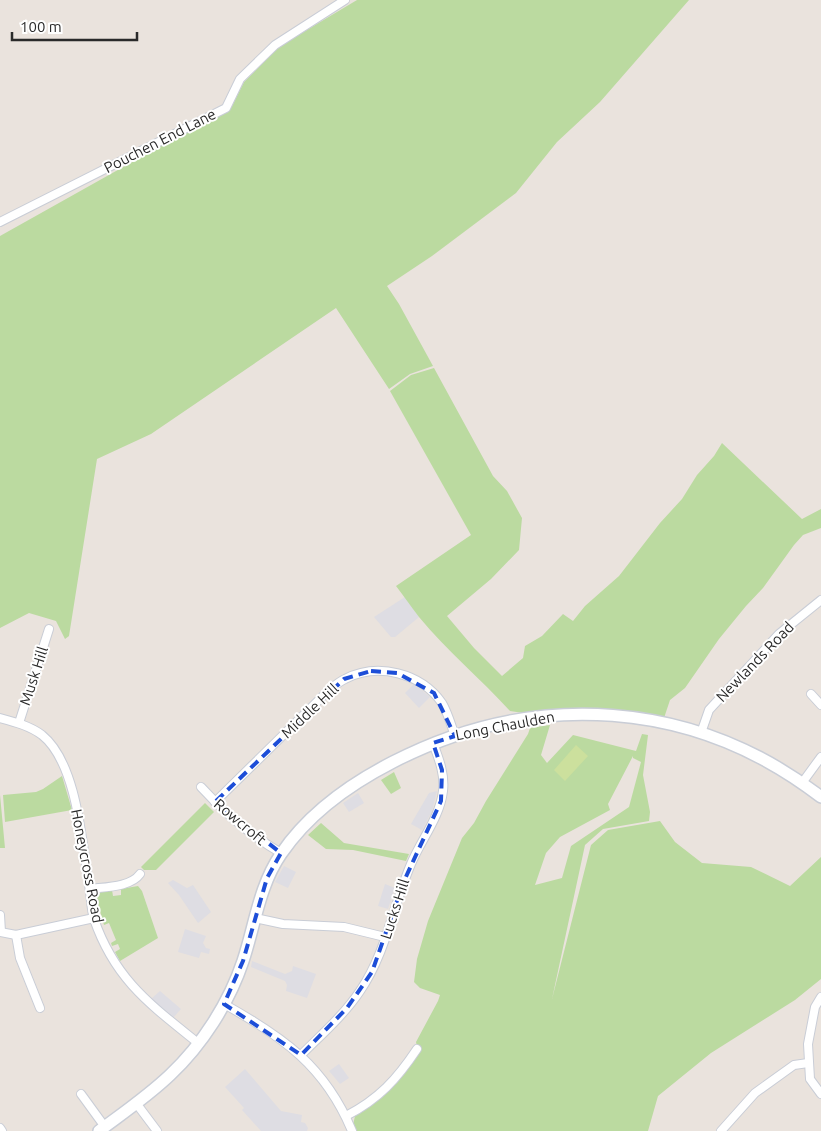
<svg xmlns="http://www.w3.org/2000/svg" width="821" height="1131" font-family="Ubuntu,sans-serif">
<style>
.industrial{fill:#dedde3}
.green{fill:#bbdaa0;fill-rule:evenodd}
.pitch{fill:#cce09d}
.lines{fill:none;stroke-linecap:round;stroke-linejoin:round}
.street-casing{stroke:#c9cdd6;stroke-width:10}
.secondary-casing{stroke:#c9cdd6;stroke-width:14}
.street{stroke:#fff;stroke-width:8}
.secondary{stroke:#fff;stroke-width:11}
.marked{fill:none;stroke:#1d4ed8;stroke-width:4;stroke-dasharray:10 6;stroke-linejoin:round}
.labels{text-anchor:middle;stroke-width:4;stroke-linejoin:round;paint-order:stroke}
.street-label{font-size:15px;fill:#2a2a2a;stroke:#fff}
</style>
<rect width="100%" height="100%" fill="#eae3dd"/>
<g class="industrial">
<path d="M405 597 419 617 395 637H391L374 617Z"/>
<path d="M414 684 430 697 419 708 405 693Z"/>
<path d="M437 791 432 811 422 830 411 824 429 793Z"/>
<path d="M358 793 364 803 349 812 343 803Z"/>
<path d="M284 866 296 872 288 888 275 882Z"/>
<path d="M173 880 187 888 193 885 211 912 198 923 179 895 168 883Z"/>
<path d="M385 884 395 888 388 909 378 906Z"/>
<path d="M185 929 206 936 203 943 206 948 210 949 209 954 201 952 199 958 178 952Z"/>
<path d="M252 961 285 974 292 971 293 966 316 974 307 998 286 991 287 985 285 981 251 967Z"/>
<path d="M160 991 181 1009 173 1018 151 999Z"/>
<path d="M339 1064 349 1078 340 1084 329 1071Z"/>
<path d="M245 1069 281 1111 302 1115 301 1122 305 1123 308 1128 307 1131H261L242 1110 244 1108 225 1087Z"/>
</g>
<g class="green">
<path d="M357 0H689L600 102 557 142 516 193 432 256 387 286 399 304 433 366 410 374 389 389 336 308 151 434 97 459 69 636 65 639 56 621 29 613 0 628V236L232 106 244 82 280 46Z"/>
<path d="M434 368 493 476 507 491 522 518 519 550 491 579 447 616 474 648 502 676 523 658 525 646 542 636 563 614 573 621 585 606 619 576 660 523 682 499 697 475 714 456 722 443 802 519 821 509V528L803 535 794 545 763 588 746 606 719 639 685 688 670 700 664 718 639 713 595 709 530 714 510 711C481 679 447 651 419 617 411 607 404 596 396 586L471 535 390 391 411 375Z"/>
<path d="M550 725 541 755 547 763 573 735 636 751 642 734 648 735 643 775 650 812 649 821 603 829 585 845 552 999 591 845 608 830 660 821 675 842 702 863 751 867 790 886 821 857V979L795 1000 711 1053 658 1096 648 1131H355L353 1125 355 1116 379 1099 405 1073 418 1051 416 1042 438 1001 440 995 420 988 414 982 417 959 428 921 462 838 474 823 486 801 528 734 530 728ZM633 756V758L641 762 629 807 571 846 562 878 535 885 546 853 560 837 610 810 608 804Z"/>
<path d="M394 772 401 788 391 794 381 780Z"/>
<path d="M62 776 72 810 5 822 3 795 36 792 43 789Z"/>
<path d="M0 795 5 848H0Z"/>
<path d="M205 803 214 812 156 870H144L141 867Z"/>
<path d="M321 823 344 843 409 854 406 861 353 850 326 849 308 835Z"/>
<path d="M138 886 142 891 158 938 120 961 115 952 120 949 118 944 112 946 111 943 116 940 109 923 104 925 96 897 102 891 112 890 113 896 121 895V889Z"/>
</g>
<path class="pitch" d="M576 745 588 756 565 781 554 770Z"/>
<g class="lines">
<g class="street-casing">
<g id="street">
<path d="M0 222 226 108 240 79 275 45 345 0"/>
<path d="M811 694 821 705"/>
<path d="M0 718C15 722 30 726 42 735 77 763 82 843 89 885 91 896 91 909 94 919 115 980 151 1005 198 1043"/>
<path d="M19 723 49 629"/>
<path d="M701 733 709 710 779 634 821 600"/>
<path d="M802 783 821 757"/>
<path d="M201 787C224 812 251 836 281 853"/>
<path d="M215 802 326 693C332 688 338 682 345 679 378 662 421 673 442 703 448 713 451 725 455 736"/>
<path d="M90 889C105 887 131 887 140 874"/>
<path d="M0 915 1 932"/>
<path d="M255 918 283 924 344 927 385 937"/>
<path d="M0 932 16 935 94 918"/>
<path d="M16 935 20 958 40 1008"/>
<path d="M821 997 815 1007 808 1044 810 1079 821 1094"/>
<path d="M224 1004C283 1037 325 1066 352 1131"/>
<path d="M301 1055C321 1035 344 1015 360 991 386 953 393 906 411 864 421 840 440 817 443 791 445 774 439 759 433 743"/>
<path d="M81 1094 105 1127"/>
<path d="M136 1103 157 1131"/>
<path d="M346 1116C379 1099 397 1079 417 1049"/>
<path d="M0 1128 2 1131"/>
<path d="M721 1131 755 1093 794 1065 808 1063"/>
</g>
</g>
<g class="secondary-casing">
<path id="secondary" d="M99 1131C123 1113 148 1096 170 1075 202 1045 229 1003 243 961 255 925 259 886 281 854 308 814 350 784 393 762 535 689 694 699 821 797"/>
</g>
<use href="#street" class="street"/>
<use href="#secondary" class="secondary"/>
</g>
<path class="marked" d="M371 671 397 673 434 693 455 736 433 743 442 770 441 801 404 881 372 972 347 1008 301 1055 224 1004 243 961 267 878 281 853 215 802 344 679Z"/>
<g class="labels">
<g class="street-label">
<text transform="translate(160 141) rotate(-27)" y="5">Pouchen End Lane</text>
<text transform="translate(755 662) rotate(-46)" y="5">Newlands Road</text>
<text transform="translate(34 676) rotate(-72)" y="5">Musk Hill</text>
<text transform="translate(310 711) rotate(-43)" y="5">Middle Hill</text>
<text transform="translate(505 726) rotate(-11)" y="5">Long Chaulden</text>
<text transform="translate(240 822) rotate(40)" y="5">Rowcroft</text>
<text transform="translate(87 866) rotate(79)" y="5">Honeycross Road</text>
<text transform="translate(395 909) rotate(-72)" y="5">Lucks Hill</text>
</g>
</g>
<path d="M12 32v8h125v-8" fill="none" stroke="#2a2a2a" stroke-width="2.5"/>
<text x="20" y="32" font-size="15" fill="#2a2a2a" stroke="#ffffff" stroke-width="4" paint-order="stroke">100 m</text>
</svg>
